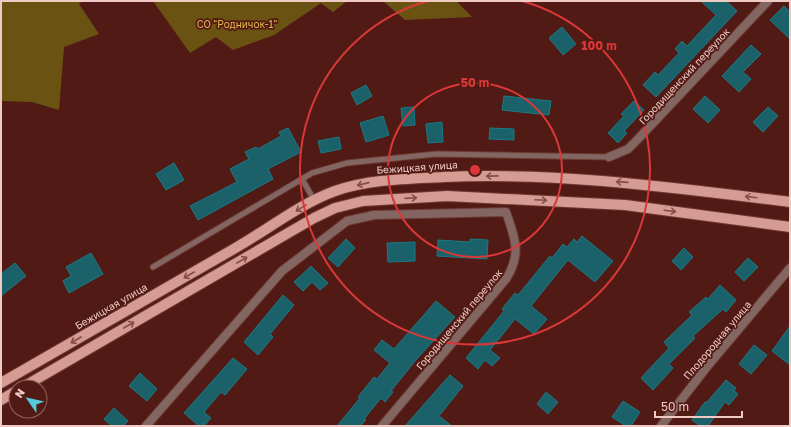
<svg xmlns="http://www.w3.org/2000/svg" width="791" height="427" font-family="'Golos Text',sans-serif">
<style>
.green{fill:#6a5312}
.building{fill:#1a616a;stroke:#197b87}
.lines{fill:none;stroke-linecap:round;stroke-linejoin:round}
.service-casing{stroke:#6e3a35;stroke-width:7}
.minor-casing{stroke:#6e3a35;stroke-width:10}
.primary-casing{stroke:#6e3a35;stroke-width:12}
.service{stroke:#836661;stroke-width:5}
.minor{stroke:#836661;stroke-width:8}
.primary{stroke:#d69b92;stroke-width:10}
.oneway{stroke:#874e47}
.ring{fill:none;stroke:#d93838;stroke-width:2}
.labels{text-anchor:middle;stroke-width:3.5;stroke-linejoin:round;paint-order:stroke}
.park-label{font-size:10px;fill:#e1b94e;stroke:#521a15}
.street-label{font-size:10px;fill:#f0cbc5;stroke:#521a15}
.centre{fill:#d93838;stroke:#521a15;stroke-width:2}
.ring-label{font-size:12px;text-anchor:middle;font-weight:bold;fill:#d93838;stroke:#521a15;stroke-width:3.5;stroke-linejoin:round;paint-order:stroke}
</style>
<rect width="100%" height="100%" fill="#521a15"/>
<g class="green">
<path d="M1 1H82L79 4 99 34 64 47 59 110 32 102 1 101Z"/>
<path d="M153 1H347L333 12 321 3 274 35 233 50 216 37 190 53Z"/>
<path d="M383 1H456L472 17 405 20Z"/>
</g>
<g class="building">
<path d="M701 1H726L737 11 656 97 643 85 655 72 658 75 679 53 675 49 682 41 687 46 716 15Z"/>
<path d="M784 6 790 12V39L770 20Z"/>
<path d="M562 27 576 44 563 55 549 38Z"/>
<path d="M751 45 761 54 743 72 751 79 739 92 722 76Z"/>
<path d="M366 85 372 96 357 105 351 93Z"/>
<path d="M504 96 551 101 549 115 502 110Z"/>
<path d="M705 96 720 110 708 123 693 109Z"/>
<path d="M634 101 644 110 624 131 627 133 618 143 608 133 624 116 621 114Z"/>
<path d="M414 107 415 125 403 126 401 108Z"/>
<path d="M768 107 778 116 763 132 753 122Z"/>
<path d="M383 116 389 135 366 142 360 123Z"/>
<path d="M442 122 443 142 428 143 426 124Z"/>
<path d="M288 128 301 152 268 169 273 179 198 220 190 206 237 182 230 169 249 159 245 152 256 147 258 149 281 136 279 132Z"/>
<path d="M490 128 514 129V140L489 139Z"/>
<path d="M339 137 341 149 321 153 318 141Z"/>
<path d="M174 163 184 180 166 190 156 174Z"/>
<path d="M582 236 613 261 595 282 568 260 531 306 547 319 534 334 515 319 490 350 500 358 492 366 485 360 478 369 466 358 504 311 502 309 515 293 518 295 550 256 552 258 563 244 567 247 574 239 577 242Z"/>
<path d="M346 239 355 248 338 267 328 258Z"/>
<path d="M470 239 488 240 487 259 437 256 438 240 470 242Z"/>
<path d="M415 242V261L388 262 387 243Z"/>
<path d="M684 248 693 257 681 270 672 261Z"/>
<path d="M91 253 103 274 69 293 63 281 71 276 66 267Z"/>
<path d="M748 258 758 267 744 281 735 272Z"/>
<path d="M15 263 26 276 1 296V274Z"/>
<path d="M311 266 328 283 320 290 312 282 303 291 294 282Z"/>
<path d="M720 285 736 300 726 312 723 309 693 336 695 338 669 364 673 368 653 390 641 378 669 348 664 342 692 315 689 312 706 297 708 299Z"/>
<path d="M283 295 294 305 270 334 273 337 258 355 244 342Z"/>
<path d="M436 301 455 317 415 361 391 391 393 392 385 402 381 398 364 419 366 420 360 426H337L360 398 358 397 374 377 377 379 390 363 374 350 382 340 394 349Z"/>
<path d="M790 326V365L772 351Z"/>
<path d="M754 345 767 355 751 374 739 364Z"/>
<path d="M233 358 247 369 225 395 221 392 204 412 211 418 204 426H199L184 413Z"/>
<path d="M140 373 157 389 147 401 129 386Z"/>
<path d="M450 375 463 386 439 416 452 426H405Z"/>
<path d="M726 380 736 388 734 391 738 394 729 405 725 402 708 426H700L692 420 705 402 706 403Z"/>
<path d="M546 392 558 402 548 414 537 404Z"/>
<path d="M623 401 640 412 631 426H626L612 417Z"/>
<path d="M114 408 128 421 123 426H112L104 419Z"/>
</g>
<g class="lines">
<g class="service-casing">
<g id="service">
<path d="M302 179 314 200"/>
<path d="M153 267 312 173 347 163 436 154 609 157"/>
</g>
</g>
<g class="minor-casing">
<g id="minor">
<path d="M609 157 628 149 638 139 768 1"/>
<path d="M146 426 282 271 347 221 374 215 506 212C515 238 522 254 506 279L382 426"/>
<path d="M661 426 706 368 790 268"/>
</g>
</g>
<g class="primary-casing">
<g id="primary">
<path d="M1 383C78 339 155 294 232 250 266 231 299 204 335 191 370 179 407 179 444 177 560 172 675 188 790 202"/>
<path d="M23 387 314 218 335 208 363 201 447 196 625 205 790 227"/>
<path d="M1 400 16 391"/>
</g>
</g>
<use href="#service" class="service"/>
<use href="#minor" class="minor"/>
<use href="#primary" class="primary"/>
</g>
<defs><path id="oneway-shaft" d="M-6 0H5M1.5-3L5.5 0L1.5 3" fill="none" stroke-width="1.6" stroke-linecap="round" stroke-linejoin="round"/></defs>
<g class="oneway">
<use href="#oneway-shaft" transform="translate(492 176) rotate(179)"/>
<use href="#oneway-shaft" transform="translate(622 182) rotate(-176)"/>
<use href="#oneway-shaft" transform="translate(363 184) rotate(167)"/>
<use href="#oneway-shaft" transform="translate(751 197) rotate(-173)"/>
<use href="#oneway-shaft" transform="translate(411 198) rotate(-4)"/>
<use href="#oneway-shaft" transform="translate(541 200) rotate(3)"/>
<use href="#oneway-shaft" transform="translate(301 208) rotate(148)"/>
<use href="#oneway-shaft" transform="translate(670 211) rotate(7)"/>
<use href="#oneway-shaft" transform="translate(242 260) rotate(-30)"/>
<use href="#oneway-shaft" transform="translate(189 275) rotate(150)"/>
<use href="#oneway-shaft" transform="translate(129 325) rotate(-30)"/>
<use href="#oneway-shaft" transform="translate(76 340) rotate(150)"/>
</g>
<g class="ring">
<circle cx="475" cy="170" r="87"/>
<path d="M522 1A175 175 0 1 1 428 1"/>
</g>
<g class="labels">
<g class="park-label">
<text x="237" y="28">СО "Родничок-1"</text>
</g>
<g class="street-label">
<text transform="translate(684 76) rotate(-47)" y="4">Городищенский переулок</text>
<text transform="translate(417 167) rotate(-4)" y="4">Бежицкая улица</text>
<text transform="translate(111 306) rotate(-30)" y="4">Бежицкая улица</text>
<text transform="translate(459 319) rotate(-50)" y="4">Городищенский переулок</text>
<text transform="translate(717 340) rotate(-50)" y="4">Плодородная улица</text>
</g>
</g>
<circle cx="475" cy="170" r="6" class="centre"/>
<g class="ring-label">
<text x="599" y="50">100 m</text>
<text x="475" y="87">50 m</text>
</g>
<rect width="791" height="427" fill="none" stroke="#f0cbc5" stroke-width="4"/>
<g transform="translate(28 399) rotate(304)"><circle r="19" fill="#521a15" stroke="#91615b"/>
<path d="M0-3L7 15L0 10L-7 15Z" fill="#53cbdb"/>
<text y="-6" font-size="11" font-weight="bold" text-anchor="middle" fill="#f0cbc5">N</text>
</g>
<path d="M655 411v6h87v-6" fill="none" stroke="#f0cbc5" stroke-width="2"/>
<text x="661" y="411" font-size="12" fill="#f0cbc5" stroke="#521a15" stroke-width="3" paint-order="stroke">50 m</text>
</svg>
